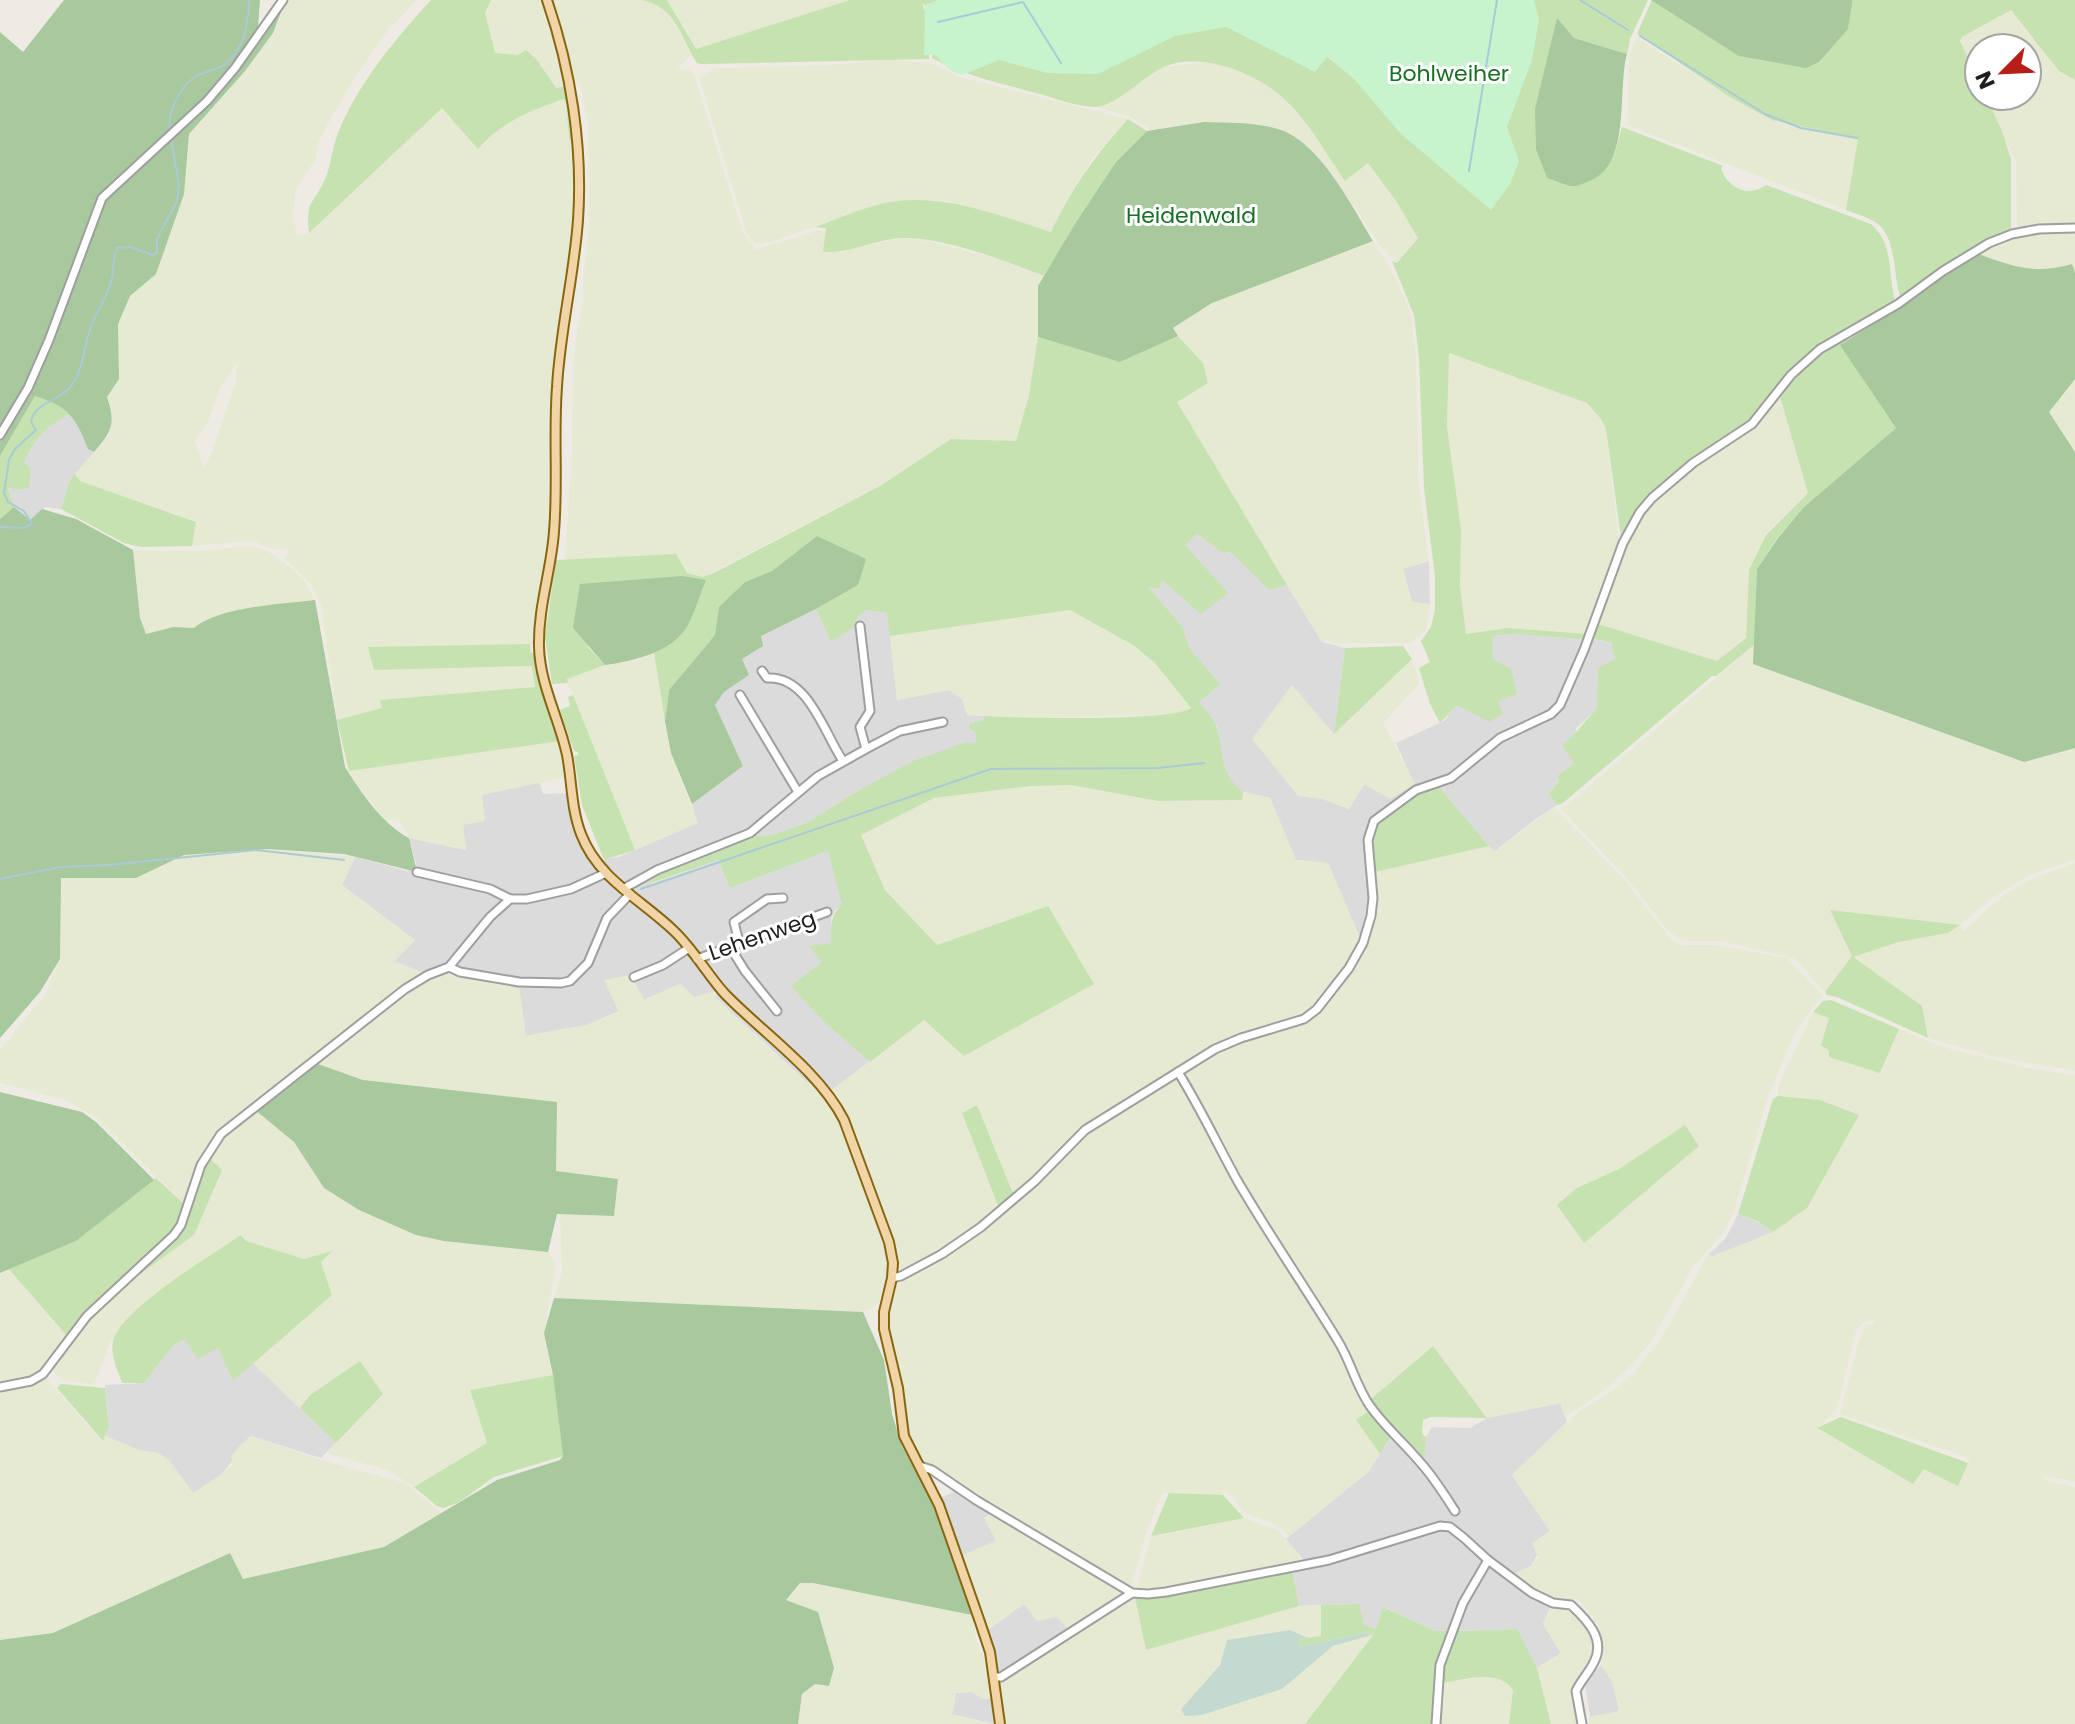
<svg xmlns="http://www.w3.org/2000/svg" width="2075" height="1724" font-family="Poppins,sans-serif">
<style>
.residential{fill:#dcdbdb}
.farmland{fill:#e7ead2;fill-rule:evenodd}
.grass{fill:#c6e2b0}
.forest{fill:#a8c89e}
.wetland{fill:#c4dad1}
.park{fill:#c7f3cd}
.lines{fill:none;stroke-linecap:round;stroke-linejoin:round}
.stream{stroke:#aacad6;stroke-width:2}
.minor-casing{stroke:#9f9f9f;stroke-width:11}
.major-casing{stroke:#876611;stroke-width:12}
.minor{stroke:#fff;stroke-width:7}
.major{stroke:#f1d5a7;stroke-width:8}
.labels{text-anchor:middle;stroke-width:6;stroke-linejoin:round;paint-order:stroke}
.park-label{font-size:22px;fill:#187024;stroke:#fff}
.street-label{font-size:22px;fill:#1e1e1e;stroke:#fff}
</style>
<rect width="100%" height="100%" fill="#eeebe5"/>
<g class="residential">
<path d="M71 413 78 424 88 449 94 452 70 480 61 509 45 507 30 520 14 507 8 488 22 490 23 463 30 447 46 427Z"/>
<path d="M1197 534 1224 554 1229 551 1269 589 1287 585 1322 642 1345 648 1334 734 1298 796 1323 799 1349 809 1364 784H1414L1396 743 1444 721 1457 704 1489 722 1497 702 1516 694 1493 659 1491 636 1514 634 1581 638 1611 642 1615 659 1599 690 1597 709 1576 728 1574 763 1557 776 1559 780 1548 794 1557 805 1533 821 1494 852 1439 787 1376 822 1365 832 1364 848 1370 896 1360 938 1328 863 1296 860 1270 798 1243 792 1229 781 1220 755 1217 726 1199 702 1219 684 1190 649 1182 626 1147 586 1161 579 1227 593 1185 545Z"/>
<path d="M1429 561 1430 604 1412 602 1403 568Z"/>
<path d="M816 609 831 642 866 610 888 613 897 700 949 690 955 691 962 699 968 715 984 716 985 720 970 723 976 733 977 742 858 791 806 823 772 835 746 837 661 872 650 884 718 860 730 888 828 851 843 904 835 910 831 919 832 943 823 962 792 986 825 1023 870 1062 829 1092 818 1080 808 1083 716 998 694 997 680 984 587 1025 525 1036 518 982 449 967 428 975 394 961 415 940 342 885 355 857 407 871 417 867 409 838 466 850 463 825 481 795 539 781 543 794 572 793 575 813 595 861 619 857 697 823 692 804 743 766 715 705 724 692 749 675 741 659 760 636Z"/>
<path d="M1738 1214 1758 1222 1773 1232 1711 1257 1709 1254 1726 1238Z"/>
<path d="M185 1339 218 1348 233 1380 253 1363 336 1443 321 1458 251 1436 222 1474 193 1494 169 1460 158 1453 139 1450 105 1436 109 1426 105 1385 144 1383 173 1346Z"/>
<path d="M1561 1403 1567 1422 1512 1475 1550 1531 1531 1566 1515 1574 1544 1596 1550 1608 1543 1624 1561 1653 1537 1668 1516 1629 1436 1631 1384 1607 1376 1629 1364 1625 1358 1604 1299 1606 1292 1571 1303 1559 1286 1539 1368 1472 1395 1432 1423 1458 1426 1437 1432 1427 1470 1428 1487 1418Z"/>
<path d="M957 1491 994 1512 996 1541 961 1556 939 1498Z"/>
<path d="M1024 1603 1049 1617 1057 1616 1071 1632 1002 1674 997 1673 985 1632Z"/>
<path d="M1601 1665 1613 1683 1619 1711 1590 1717 1585 1684Z"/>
<path d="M972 1692 983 1699 991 1698 996 1724 952 1715 956 1693Z"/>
</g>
<g class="farmland">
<path d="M287 0H417L389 29 354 78 319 140 316 159 296 188 293 215 297 235 309 233 442 107 491 133 526 112 563 99 566 101 569 139 573 137 575 219 558 350 551 528 536 644 369 647 375 670 532 666 535 688 380 700 382 708 337 720 321 605 312 586 285 559 289 550 269 548 254 541 192 546 196 521 79 481 75 474 109 436 113 414 107 397 119 378 118 324 130 296 156 274 184 194 189 134 245 71 273 33 277 14ZM238 361 235 384 212 452 204 468 195 441 207 424 220 389Z"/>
<path d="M491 0H642L660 4 673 19 691 54 677 70H689L694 74 743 233 753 245V250L820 230 827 232 823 252 906 238 928 241 1001 260 1044 276 1038 286V337L1029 397 1016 441 951 439 880 486 703 577 687 573 676 555 565 560 572 447 573 366 578 323 584 295 582 294 589 223 588 126 580 83 556 88 537 60 518 55 495 54 485 13Z"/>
<path d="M667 0H850L696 49Z"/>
<path d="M2011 10 2059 71 2075 80V224L2017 228 2016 163 1986 96H2027V48H1979V81L1960 41 1962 37Z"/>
<path d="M1636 37 1728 96 1772 120 1859 139 1846 210 1627 125 1629 58Z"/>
<path d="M893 60 932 63 959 77 1128 119 1092 159 1068 198 1052 232 945 201 923 200 901 201 857 212 771 242 757 244 752 241 746 232 699 78 715 68 826 65Z"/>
<path d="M1208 62 1251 75 1278 91 1302 118 1345 180 1367 162 1396 201 1418 238 1397 263 1380 246 1338 183 1298 140 1251 124 1204 122 1151 130 1130 117 1098 107 1132 88 1162 67Z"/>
<path d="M2075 231V273L2071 264 2048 271 2013 266 1977 253 2015 236 2039 232Z"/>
<path d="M1373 241 1396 279 1411 314 1416 357 1419 486 1429 561 1403 569 1412 602 1430 604 1429 619 1425 631 1416 639 1409 643H1335L1327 640 1322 642 1176 401 1203 363 1173 329 1212 303Z"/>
<path d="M1449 353 1587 403 1601 419 1606 429 1619 543 1588 634 1508 628 1466 634 1460 586 1461 529 1447 427Z"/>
<path d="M2075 379V452L2048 412Z"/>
<path d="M1780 397 1808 493 1766 534 1749 570 1746 637 1717 661 1598 624 1636 523 1656 498 1696 465 1754 425Z"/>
<path d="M247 546 266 550 289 566 305 582 315 600 250 609 194 628 173 627 146 634 140 618 133 550 195 551Z"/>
<path d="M1070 610 1133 645 1155 663 1191 709 1180 714 1019 719 967 715 962 699 949 690 897 700 890 636Z"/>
<path d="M1754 645 1753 664 2023 762 2075 748V860L2029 875 1992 898 1960 925 1963 931 2005 894 2031 879 2075 863V1071L1991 1056 1928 1038 1922 1006 1851 957 1825 992 1795 959 1722 941H1683L1668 931 1625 876 1560 808 1565 807ZM1830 911 1948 933 1900 942 1852 956Z"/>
<path d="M654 652 671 753 698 823 635 850 566 679 605 665 639 660Z"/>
<path d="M1412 659 1420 683 1383 723 1415 784 1390 799 1364 784 1349 809 1323 799 1298 796 1252 739 1292 685 1334 734Z"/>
<path d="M560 741 567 777 482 795 485 821 463 825 466 850 409 838 398 819 387 821 358 787 349 771Z"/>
<path d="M1071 785 1158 801 1242 800 1243 792 1270 798 1296 860 1328 863 1360 938 1354 954 1315 1008 1302 1017 1222 1041 1208 1049 1088 1125 1014 1196 977 1105 962 1113 999 1208 930 1258 901 1270 852 1132 839 1103 829 1092 924 1020 1048 906 937 946 885 890 861 835 934 798 1031 786Z"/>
<path d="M1554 807 1623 878 1671 939 1681 945H1719L1787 958 1823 996 1797 1028 1769 1094 1733 1214 1724 1232 1693 1267 1652 1340 1631 1366 1604 1391 1565 1417 1560 1403 1487 1418 1433 1346 1370 1400 1357 1383 1356 1390 1369 1411 1356 1421 1380 1454 1368 1472 1289 1536 1273 1523 1245 1513 1225 1490 1223 1495 1163 1493 1147 1530 1132 1584 1128 1588 977 1497 921 1459 910 1443 905 1425 900 1375 889 1346 887 1321 895 1285 957 1249 996 1220 1048 1174 1089 1133 1174 1079 1183 1085 1297 1285 1322 1318 1240 1179 1204 1109 1182 1074 1231 1045 1308 1019 1324 1009 1358 965 1373 930 1377 896 1375 872 1489 846 1495 852ZM1685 1125 1699 1145 1577 1188 1619 1169Z"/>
<path d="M268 849 355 857 342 885 415 940 394 961 422 973 216 1135 196 1169 185 1205 97 1118 65 1100 0 1083V1050L46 993 60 959V878H136L184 855Z"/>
<path d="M441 973 519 985 526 1036 587 1025 619 1012 604 980 631 975 644 1000 680 984 694 997 716 991V998L785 1063 808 1083H812L826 1097 837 1115 886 1249 888 1270 879 1304 863 1312 554 1298 562 1271 560 1214 613 1216 618 1179 556 1171 363 1080 318 1064 402 996Z"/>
<path d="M1813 1012 1830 1017 1821 1044 1881 1073 1899 1029 1946 1048 2029 1068 2075 1075V1482L2045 1476 2044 1480 2075 1487V1724H1588L1590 1717 1619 1711 1613 1683 1601 1665 1604 1650 1598 1625 1579 1600 1549 1598 1514 1574 1531 1566 1538 1557 1532 1543 1550 1531 1512 1475 1579 1411 1618 1387 1637 1369 1664 1334 1709 1253 1712 1257 1773 1232 1807 1208 1820 1100 1778 1096V1086ZM1876 1319 1873 1324 1866 1325 1859 1340 1840 1414 1970 1458 1958 1485 1924 1468 1913 1484 1817 1429 1837 1409 1856 1330 1864 1322Z"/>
<path d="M254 1109 294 1142 324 1188 359 1210 417 1235 444 1241 548 1252 556 1264 544 1333 553 1375 471 1390 487 1443 414 1487 388 1470 326 1453 383 1394 330 1380 310 1395 300 1408 253 1363 332 1295 321 1262 330 1253 304 1259 246 1241 242 1235 150 1298 132 1315 111 1341 94 1385 62 1380 54 1372 55 1362 75 1332 107 1298 194 1235 207 1156 224 1134Z"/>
<path d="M9 1269 68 1337 47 1368 35 1377 0 1385V1273Z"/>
<path d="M45 1377 102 1441 105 1436 139 1450 158 1453 169 1460 193 1493 222 1474 233 1464 231 1457 241 1444 251 1436 314 1458 405 1483 441 1513 384 1547 243 1579 229 1553 53 1634 0 1640V1388Z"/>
<path d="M994 1512 1116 1588 1128 1593 1071 1632 1057 1617 1037 1621 1024 1604 985 1632 961 1556 996 1541 984 1518Z"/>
<path d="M1244 1518 1278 1530 1303 1559 1299 1564 1153 1591 1136 1590 1151 1536Z"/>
<path d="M800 1583H813L972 1615 976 1640 986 1663 991 1698 983 1699 972 1692 956 1693 952 1714 994 1724H798L802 1694 815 1684 786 1600Z"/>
<path d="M1135 1598 1146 1650 1299 1606 1321 1605 1322 1636 1308 1638 1290 1630 1227 1640 1220 1665 1181 1709 1281 1689 1333 1646 1375 1634 1305 1724H1003L998 1685 1004 1678Z"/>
<path d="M1550 1608 1573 1611 1588 1627 1592 1638 1593 1659 1574 1685 1572 1697 1578 1724H1551L1537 1668 1561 1653 1543 1624Z"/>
<path d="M1492 1676 1509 1682 1513 1689 1509 1724H1438L1440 1683Z"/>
</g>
<g class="grass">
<path d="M431 0H491L485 13 495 53 518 55 526 50 537 60 556 88 567 86 573 137 569 140 566 101 563 99C530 111 501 122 478 149L442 108 309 233C305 199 314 205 326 177 331 164 332 149 337 136 355 87 396 38 431 0Z"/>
<path d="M642 0H667L696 49 850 0H1205L1303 37 1356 80 1420 0H1648L1630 39 1627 54 1574 38 1557 19 1614 156 1622 127 1723 166 1721 168C1727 188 1749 198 1766 185L1871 224C1895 246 1887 271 1895 300L1892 304 1819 345 1802 360 1752 420 1649 498 1621 537 1606 429 1601 419 1587 403 1449 353 1447 427 1461 529 1460 586 1466 634 1508 628 1588 634 1586 639 1514 634 1492 636 1493 659 1511 669 1517 694 1498 702 1503 714 1489 722 1457 705 1440 723 1430 704 1419 668 1430 662 1421 641 1431 627 1435 609V577L1424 488 1419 358 1414 315 1392 261 1397 263 1418 238 1396 201 1368 163 1345 181C1309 129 1293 89 1230 68 1210 61 1184 58 1164 67 1145 75 1116 106 1096 107 1077 107 1055 98 1036 93 1000 83 965 76 932 58L934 50 928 8 922 3 929 23V59L702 64 697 63C679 35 677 8 642 0Z"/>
<path d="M1652 0 1663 7 1848 29 1852 0H2075V80L2059 71 2011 10 1962 37 1960 41 1979 81V96H1986L2002 131 2011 159V231L1981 243 1901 299C1892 276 1898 236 1875 222 1866 216 1855 214 1846 210L1858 139 1772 120 1728 96 1637 34Z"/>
<path d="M1128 119 1147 131 1116 162 1044 276C1005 261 949 239 908 238 879 237 851 254 823 252L826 228 815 227C837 219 858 210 880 204 938 190 997 215 1051 232 1073 186 1094 157 1128 119Z"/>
<path d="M1856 333 1841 345 1896 428 1803 508 1778 537 1757 569 1754 645 1716 676H1712L1563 803 1557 805 1548 794 1559 781 1557 776 1574 763 1562 745C1575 736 1584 721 1597 709L1598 668 1615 659 1611 642 1592 639 1598 624 1717 661 1746 638 1749 570 1766 535 1808 493 1780 397C1801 368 1825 349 1856 333Z"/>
<path d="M1178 336 1203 363 1208 383 1177 402 1287 585 1269 590 1229 551 1224 554 1197 534 1185 545 1228 593 1201 614 1162 580 1159 589 1148 587 1182 626 1190 649 1220 684 1199 702C1205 710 1215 719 1217 729 1225 756 1218 772 1243 792L1242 800 1158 801 1071 785 1031 786 934 798 861 835 885 890 937 945 1048 906 1094 984 964 1056 924 1020 870 1062 825 1023 791 986 822 962 809 946 831 943C831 927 830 915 842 904L828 851 730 888 718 860 648 884 661 872 746 837 772 835 806 823 858 791 913 761 964 743 976 742V733L969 728 970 723 984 720V716C1014 718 1173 722 1191 708L1155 663 1133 645 1070 610 890 636 887 613 866 610 857 618 856 626 831 642 816 609 858 585 817 536 772 571 745 582 719 607 715 635 669 690 665 721 654 652 675 640 587 646 605 665 567 679 568 683 552 684 545 636 556 560 676 554 687 573 703 577 716 572 880 486 951 439 1016 441 1029 395 1038 337 1120 362Z"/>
<path d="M35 396 50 400 71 413C46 427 35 436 24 463L31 468 29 487 22 490 8 488 14 507 0 519V456Z"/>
<path d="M75 474 80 481 196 522 192 546 141 547 124 543 61 509 70 480Z"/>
<path d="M530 644 531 653H536L540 678 560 741 349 771 337 720 382 708 380 700 535 687 532 666 374 670 368 647Z"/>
<path d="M1403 646 1412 659 1334 734 1345 648Z"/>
<path d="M573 695 635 850 604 860 582 805 574 756 578 755V752L574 751 560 710 570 706 568 697Z"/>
<path d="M1439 787 1489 846 1375 872 1370 846 1376 822 1418 792Z"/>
<path d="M1830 910 1960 925 1948 933 1899 942 1853 957 1922 1006 1928 1038 1837 997 1827 995 1825 992 1852 956Z"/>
<path d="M1831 1000 1899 1029 1880 1073 1829 1057V1051L1821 1045 1829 1018 1813 1012 1823 1001Z"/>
<path d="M1778 1096 1820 1100 1859 1115 1807 1208 1773 1232 1757 1221 1738 1214 1773 1099Z"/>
<path d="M977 1105 1014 1196 999 1208 962 1113Z"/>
<path d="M1685 1125 1699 1146 1584 1243 1557 1205 1577 1188 1619 1169Z"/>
<path d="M207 1156 222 1170 194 1235 107 1298 180 1231Z"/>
<path d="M156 1178 185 1205C174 1245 134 1267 106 1294 92 1307 79 1322 68 1337L9 1269 76 1241Z"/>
<path d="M241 1235 246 1241 304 1259 332 1251 321 1262 332 1295 233 1381 218 1348 197 1359 185 1339 173 1346 144 1383H122C118 1371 110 1355 113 1341 122 1308 212 1255 241 1235Z"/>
<path d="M1433 1346 1487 1418 1430 1417 1423 1420 1422 1434 1426 1437 1424 1458 1395 1432 1370 1400Z"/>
<path d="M360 1361 383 1394 336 1443 300 1408 310 1395Z"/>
<path d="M553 1375 563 1456 494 1477 459 1502 444 1508 437 1506 414 1487 487 1443 470 1390Z"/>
<path d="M61 1384 105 1388 109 1426 103 1441 57 1388Z"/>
<path d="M1369 1411 1391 1437 1380 1454 1356 1420Z"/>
<path d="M1841 1417 1968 1463 1958 1486 1924 1469 1913 1484 1817 1428Z"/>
<path d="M1169 1493 1223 1495 1244 1518 1151 1536Z"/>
<path d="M1292 1571 1299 1606 1146 1650 1135 1598Z"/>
<path d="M1359 1604 1364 1625 1376 1629 1383 1607 1436 1631H1452L1438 1663 1434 1724H1305L1374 1634 1363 1633 1300 1647 1297 1639 1321 1636V1605Z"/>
<path d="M1517 1629 1537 1668 1551 1724H1509L1513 1690C1498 1667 1462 1681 1440 1683L1441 1665 1456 1631Z"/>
</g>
<g class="forest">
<path d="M64 0H260L258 27 281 12 273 33 245 71 189 134 184 194 156 274 130 296 118 324 119 379 107 397C116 423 112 432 94 452L88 449C76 418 69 406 35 396L0 456V32L23 52Z"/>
<path d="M1651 0H1852V3L1848 29 1819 62 1806 68 1739 56Z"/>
<path d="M1557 18 1574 38 1627 54C1617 88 1632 166 1589 181 1584 183 1577 187 1571 186 1564 185 1555 180 1547 178L1536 149 1535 109Z"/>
<path d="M1204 122C1228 123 1255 122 1278 129 1319 141 1352 206 1373 241L1212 303 1173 328 1178 336 1120 362 1038 337V286L1075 224 1116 162 1147 131Z"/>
<path d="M1976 253C2011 266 2034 275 2072 264L2075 273V379L2049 412 2075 452V748L2024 762 1753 664 1757 569 1778 538 1803 508 1896 428 1840 345 1899 308 1934 280Z"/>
<path d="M14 507 30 520 42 509 76 519 133 550 140 618 146 634 173 627 194 628C219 607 281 604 315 600L345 767C361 792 382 824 409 838L417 872 344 854 268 849 184 855 136 878H61L60 959 40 992 0 1038V519Z"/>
<path d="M817 536 866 559 858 585 816 609 761 636 763 646 742 659 749 675 724 692 715 705 743 766 692 804 671 753 665 721 669 690 715 635 719 607 745 582 772 571Z"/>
<path d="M682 576 706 580C700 594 696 609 689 623 674 652 635 661 605 665L573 628 580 584Z"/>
<path d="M318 1064 363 1080 557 1102 556 1171 618 1179 614 1216 557 1214 548 1252 444 1241 416 1235 359 1210 324 1188 294 1142 254 1109Z"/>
<path d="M0 1092 82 1112 96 1122 154 1180 76 1241 0 1273Z"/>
<path d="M554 1298 863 1312 884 1360 892 1414 902 1446 937 1511 972 1615 813 1583H800L786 1600 818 1612 834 1668 829 1686 815 1684 802 1694 798 1724H0V1640L53 1633 230 1553 243 1579 384 1547 497 1480 560 1460 563 1456 553 1375 544 1333Z"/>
</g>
<path class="wetland" d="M1290 1630 1308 1638 1297 1639 1300 1647 1363 1633 1375 1634 1333 1646 1282 1689 1202 1715 1185 1716 1181 1709 1220 1665 1227 1640Z"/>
<path class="park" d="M938 0H1534L1539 19 1532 60 1507 127 1519 161 1510 184 1491 210 1401 134 1355 80 1328 56 1315 72 1226 27 1175 36 1098 74 1047 73 999 60 962 75 950 70 935 55H924L925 5Z"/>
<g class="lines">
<g class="stream">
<path d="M1580 0 1628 30"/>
<path d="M938 22 1023 2 1061 63"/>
<path d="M1640 36 1765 114 1801 128 1857 138"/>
<path d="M170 132C167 113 179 87 196 76 205 71 216 71 225 64 245 48 248 24 249 0"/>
<path d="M1469 171 1497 0"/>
<path d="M0 527 24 528 32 524 24 511 8 502 4 493 9 460 15 449 36 430 31 422C34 401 64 401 74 382 84 365 84 347 90 329 96 312 108 297 112 278 114 268 113 258 117 248L131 247 152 255 157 253V239L177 201 179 185 171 138"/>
<path d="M0 879 61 867 109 865 256 850 344 860"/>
<path d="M641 889 991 769 1158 768 1204 763"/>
</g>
<g class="minor-casing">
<g id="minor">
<path d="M0 435 28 388 49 340 102 198 207 101 235 68 283 0"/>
<path d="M762 671 767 678C808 675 824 733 843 761"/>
<path d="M740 695 798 792"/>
<path d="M866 749 900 731 943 722"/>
<path d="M417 872 490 889 510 899"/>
<path d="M623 889 657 870 750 833 818 776 866 749 860 727 870 711 860 626"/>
<path d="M739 942 734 922 767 899 783 898"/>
<path d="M730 947 745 971 777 1011"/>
<path d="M697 959 827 912"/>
<path d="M449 967 460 972 519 982 561 983 570 981 588 963 607 918 630 894"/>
<path d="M634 977 663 965 689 948"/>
<path d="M1178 1072C1200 1107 1217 1144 1237 1180 1269 1235 1305 1287 1338 1341 1351 1362 1356 1386 1370 1406 1385 1427 1403 1442 1419 1461 1433 1476 1444 1494 1455 1511"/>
<path d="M892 1278 901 1276 942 1254 981 1227 1035 1181 1085 1130 1215 1049 1241 1038 1304 1019 1317 1009 1349 968 1363 943 1371 916 1373 898 1368 840 1374 821 1416 790 1451 778 1500 738 1551 714 1560 705 1584 650 1623 543 1640 512 1652 498 1693 463 1752 424 1791 375 1820 349 1898 304 1943 271 1989 243 2012 234 2039 229 2075 228"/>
<path d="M0 1387 31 1381 43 1374 87 1316 174 1235 181 1225 201 1165 221 1134 405 989 428 975 449 967 490 917 510 899H527L571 889 606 873"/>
<path d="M920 1466 932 1470 976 1500 1132 1593 1148 1594 1166 1592 1329 1560 1440 1526 1450 1527 1464 1538 1488 1560 1532 1593 1553 1603 1571 1605C1587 1620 1606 1639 1594 1662 1589 1673 1581 1680 1576 1691L1582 1724"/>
<path d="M994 1677H1001L1132 1593"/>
<path d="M1436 1724 1440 1665 1463 1603 1488 1560"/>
</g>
</g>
<g class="major-casing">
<path id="major" d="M547 0C571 70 583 147 578 220 574 276 560 331 557 387 553 438 559 491 553 542 549 577 538 611 539 647 540 685 559 718 567 755 572 781 571 808 581 834 598 879 642 900 674 931 694 950 707 974 725 994 764 1034 819 1071 844 1120L889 1242 893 1263 892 1278 884 1312V1329L898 1388 904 1436 939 1505 980 1622 990 1652 1000 1724"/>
</g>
<use href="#minor" class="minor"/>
<use href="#major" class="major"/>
</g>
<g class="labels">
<g class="park-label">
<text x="1449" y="81">Bohlweiher</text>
<text x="1191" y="223">Heidenwald</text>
</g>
<g class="street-label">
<text transform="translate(762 935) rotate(-19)" y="8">Lehenweg</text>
</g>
</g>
<g transform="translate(2003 72) rotate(246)"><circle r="38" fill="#ffffff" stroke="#a5a5a5" stroke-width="2"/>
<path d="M0-6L14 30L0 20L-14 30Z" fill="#b51f17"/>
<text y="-12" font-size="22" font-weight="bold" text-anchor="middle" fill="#1e1e1e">N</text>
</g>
</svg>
